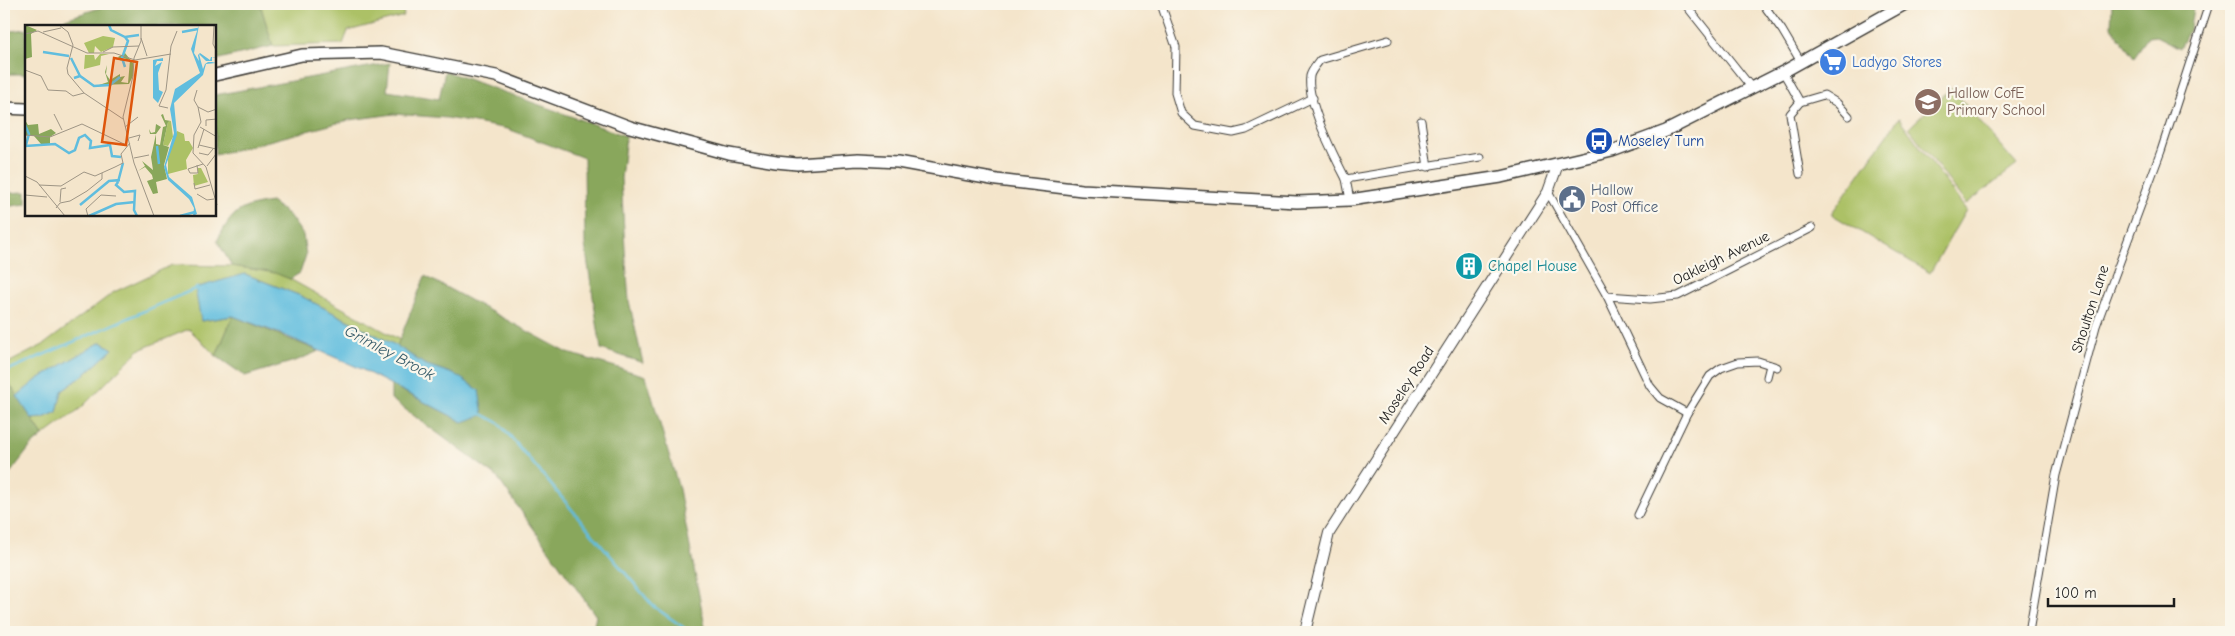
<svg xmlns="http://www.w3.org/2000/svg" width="2235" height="636" font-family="'Comic Neue',sans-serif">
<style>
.green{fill:#acc166;stroke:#646e41}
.forest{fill:#89a75b;stroke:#52623c}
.water{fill:#60bdde;stroke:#3e6c7d}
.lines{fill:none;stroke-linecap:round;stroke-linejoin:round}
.stream{stroke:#60bdde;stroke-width:2.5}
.street-casing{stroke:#3c3a36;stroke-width:9}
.secondary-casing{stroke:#3c3a36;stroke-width:12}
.primary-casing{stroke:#3c3a36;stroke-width:14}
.street{stroke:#fff;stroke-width:7}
.secondary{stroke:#fff;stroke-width:10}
.primary{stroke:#fff;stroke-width:11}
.labels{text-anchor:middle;stroke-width:4.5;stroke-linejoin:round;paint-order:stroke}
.shop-label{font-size:15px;fill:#366cbe;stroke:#fbf7ec;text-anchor:start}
.education-label{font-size:15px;fill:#785e54;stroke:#fbf7ec;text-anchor:start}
.transit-label{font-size:15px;fill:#164399;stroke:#fbf7ec;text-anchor:start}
.service-label{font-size:15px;fill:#4e5e75;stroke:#fbf7ec;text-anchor:start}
.street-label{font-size:15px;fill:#1c1c1c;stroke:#fbf7ec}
.culture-label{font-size:15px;fill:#0d838f;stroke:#fbf7ec;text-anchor:start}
.water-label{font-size:16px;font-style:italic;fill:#375c6a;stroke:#fbf7ec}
.inset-river{fill:none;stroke:#60bdde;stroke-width:2.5}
.inset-road{fill:none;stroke:#9e9585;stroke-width:1}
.view{fill:#de560d;fill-opacity:0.15;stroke:#de560d;stroke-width:2.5}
.inset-edge{fill:none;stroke:#1c1c1c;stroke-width:2.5}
</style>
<rect width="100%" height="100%" fill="#fbf7ec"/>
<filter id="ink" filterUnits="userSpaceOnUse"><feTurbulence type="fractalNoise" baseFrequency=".02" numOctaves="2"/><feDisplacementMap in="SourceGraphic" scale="10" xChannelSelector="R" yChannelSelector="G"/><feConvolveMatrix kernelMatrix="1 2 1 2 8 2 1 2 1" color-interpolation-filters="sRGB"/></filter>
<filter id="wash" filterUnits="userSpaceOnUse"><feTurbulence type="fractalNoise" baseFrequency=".0096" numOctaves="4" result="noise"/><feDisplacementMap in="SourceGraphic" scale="20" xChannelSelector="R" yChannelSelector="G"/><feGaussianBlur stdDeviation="1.12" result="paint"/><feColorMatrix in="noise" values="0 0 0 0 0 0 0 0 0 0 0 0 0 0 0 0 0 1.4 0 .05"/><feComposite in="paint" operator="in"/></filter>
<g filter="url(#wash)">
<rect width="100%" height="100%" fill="#f4e5cb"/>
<g class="green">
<path d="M260 4H402L404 16 348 31 343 44 273 46Z"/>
<path d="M1951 88 2017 165 1966 204 1909 128Z"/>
<path d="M1899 118 1966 210 1930 273 1831 214Z"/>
<path d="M172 265 232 266 279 273 400 340 397 346 301 296 245 274 201 321 233 316 216 356 189 329 139 350 81 408 43 436 32 419 43 418 57 412 62 391 84 375 113 349 101 342 38 379 17 396 4 375V365L43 345 114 292Z"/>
</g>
<g class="forest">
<path d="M111 4H260L273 46 215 60V26H44Z"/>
<path d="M2112 4H2189L2193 8 2190 28 2180 48 2156 36 2148 37 2134 57 2111 27Z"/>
<path d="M26 29V74H4V32Z"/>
<path d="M390 63 387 91 439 99 445 71 626 136 621 178 625 248 629 301 643 363 601 349 585 245 584 158 508 129 447 118 394 114 349 120 215 155V95Z"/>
<path d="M26 192V204L4 207V193Z"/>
<path d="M271 202 289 215 303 235 306 255 300 273 290 279 275 273 232 266 217 241C233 211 238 207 271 202Z"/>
<path d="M425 276 568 353 646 376 679 489 706 632H592L596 616 496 476 391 399V385L463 422 456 375 424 364 397 346Z"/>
<path d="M233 316 319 351 298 360 245 376 216 356Z"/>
<path d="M4 375 43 436 31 446 4 481Z"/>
</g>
<g class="water">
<path d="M245 274 301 296 397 346 424 364 456 375 479 390 483 415 463 422 357 367 286 336 233 316 201 321 195 288Z"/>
<path d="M101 342 113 349 84 375 62 391 57 412 43 418 32 419 17 396 38 379Z"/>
</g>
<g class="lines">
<g class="stream">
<path d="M4 372 197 288"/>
<path d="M482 414 499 423 653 606 690 632"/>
</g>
</g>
</g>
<g filter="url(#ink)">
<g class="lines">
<g class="street-casing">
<g id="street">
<path d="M1161 4 1176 47 1175 93 1181 113 1195 126 1233 133 1246 130 1313 98"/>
<path d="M1685 4 1751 87"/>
<path d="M1763 4 1782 30 1801 62"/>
<path d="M1783 72 1800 102 1790 114 1800 174"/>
<path d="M1800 102 1824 95 1837 103 1849 116"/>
<path d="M1421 121 1428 167"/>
<path d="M1346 179C1334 156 1306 102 1310 76 1311 71 1317 64 1320 60L1388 40"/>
<path d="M1548 192 1607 296 1650 299 1678 296 1812 228"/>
<path d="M1350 200 1346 179 1480 157"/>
<path d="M1607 296 1650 386 1660 398 1687 413"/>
<path d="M1767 377 1770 365"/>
<path d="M1638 515 1687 413 1710 376 1721 368 1738 362 1758 361 1777 367"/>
<path d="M2029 632 2056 475 2096 326 2161 151 2209 4"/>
</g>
</g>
<g class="secondary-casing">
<path id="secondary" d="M1305 632 1329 533 1548 192 1558 164"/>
</g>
<g class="primary-casing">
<g id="primary">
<path d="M215 75 302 55 381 53 496 76 630 127 729 154 776 162 797 164 858 160 898 162 997 180 1082 190 1297 202 1350 200 1501 177 1612 151 1666 131 1783 72 1905 4"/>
<path d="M4 108 26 109"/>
</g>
</g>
<use href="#street" class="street"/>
<use href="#secondary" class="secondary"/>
<use href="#primary" class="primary"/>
</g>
</g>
<defs>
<g id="supermarket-disc" transform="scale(1.4375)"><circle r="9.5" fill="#3f7fe0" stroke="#fbf7ec"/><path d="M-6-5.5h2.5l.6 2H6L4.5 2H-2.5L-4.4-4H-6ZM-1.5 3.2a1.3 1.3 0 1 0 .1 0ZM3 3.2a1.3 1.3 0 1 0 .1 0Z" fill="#fff"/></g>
<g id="school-disc" transform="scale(1.4375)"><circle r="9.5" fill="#8d6e63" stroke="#fbf7ec"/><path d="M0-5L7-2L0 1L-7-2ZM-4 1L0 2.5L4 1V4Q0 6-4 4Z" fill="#fff"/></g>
<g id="bus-disc" transform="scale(1.4375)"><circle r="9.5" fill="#1a4fb4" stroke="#fbf7ec"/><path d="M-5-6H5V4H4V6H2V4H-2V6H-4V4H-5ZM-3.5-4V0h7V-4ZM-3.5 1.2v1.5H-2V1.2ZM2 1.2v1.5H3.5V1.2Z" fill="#fff"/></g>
<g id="civic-disc" transform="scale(1.4375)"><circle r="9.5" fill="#5c6f8a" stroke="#fbf7ec"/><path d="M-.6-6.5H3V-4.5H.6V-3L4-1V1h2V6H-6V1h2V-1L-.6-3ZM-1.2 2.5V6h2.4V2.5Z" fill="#fff"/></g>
<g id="building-disc" transform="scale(1.4375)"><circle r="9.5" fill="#0f9aa8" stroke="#fbf7ec"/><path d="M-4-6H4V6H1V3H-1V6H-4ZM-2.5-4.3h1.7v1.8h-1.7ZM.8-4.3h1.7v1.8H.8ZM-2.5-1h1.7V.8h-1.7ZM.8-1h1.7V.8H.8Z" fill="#fff"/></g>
</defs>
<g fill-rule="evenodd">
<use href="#supermarket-disc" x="1833" y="62"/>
<use href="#school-disc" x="1928" y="102"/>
<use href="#bus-disc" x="1599" y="141"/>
<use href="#civic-disc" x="1572" y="199"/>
<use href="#building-disc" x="1469" y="266"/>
</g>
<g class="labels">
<g class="shop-label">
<text x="1852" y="67">Ladygo Stores</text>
</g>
<g class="education-label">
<text x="1947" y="98">Hallow CofE<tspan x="1947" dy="17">Primary School</tspan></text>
</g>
<g class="transit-label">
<text x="1618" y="146">Moseley Turn</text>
</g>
<g class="service-label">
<text x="1591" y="195">Hallow<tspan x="1591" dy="17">Post Office</tspan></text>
</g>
<g class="street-label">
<text transform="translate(1721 258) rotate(-26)" y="5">Oakleigh Avenue</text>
<text transform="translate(2090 309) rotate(-72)" y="5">Shoulton Lane</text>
<text transform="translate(1406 385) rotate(-57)" y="5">Moseley Road</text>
</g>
<g class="culture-label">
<text x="1488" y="271">Chapel House</text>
</g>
<g class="water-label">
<text transform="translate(390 352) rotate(28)" y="6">Grimley Brook</text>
</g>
</g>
<g transform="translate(25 25)">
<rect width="191" height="191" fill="#f4e5cb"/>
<path d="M78 11 90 13 88 22 76 27 70 21 69 28H64L59 18ZM75 29H84L76 31 75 40 59 44 60 30H69L70 35ZM146 96 148 112 143 121 138 120 143 97ZM152 106 159 109 160 116H164L168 123 161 135 162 144 143 149V131ZM173 143H176L183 157 169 161 168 150 173 149Z" fill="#acc166"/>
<path d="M0 0 12 5 6 9 7 32 0 34ZM100 28 108 38V51L104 59 74 60 83 57 80 47 82 40 81 49 85 55 95 49V52L100 51 96 57 103 58 105 35 98 33 96 36 93 32ZM138 89 140 95 146 96 143 97 138 120 144 122 139 140 142 154 131 157 133 168 128 169 122 156 128 154 127 150 120 142 113 146 120 141 117 136 128 145 126 132 131 109H125L124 104 126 108 130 107 131 99 136 102 131 109V119L135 120 138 102 141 101 136 90ZM0 95 3 100 13 99 14 109 26 104 31 108 25 112V119H16L9 111 0 110Z" fill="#89a75b"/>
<path d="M174 0 169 28 174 36 173 30 175 28 185 35 186 32H189L191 33 187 32V36H181L174 29 178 44 180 39 183 37H187L191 38 181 39 178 50 149 78 152 110 141 140 144 152 167 172 172 189 168 191 169 183 164 174 143 155 139 142 149 108 145 84 150 64 175 48 166 24ZM138 33V36H132L130 41 137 37 133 48 134 65 138 67 133 78 128 73V35Z" fill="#60bdde"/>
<path class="inset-river" d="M84 0 86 5 100 12 114 10M157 7 173 4M100 12 103 16 97 33 100 42M18 27 44 31M46 33 55 51M49 53 55 51 69 61 85 60 95 52M0 100 4 109 1 120M0 121 30 119 44 128 50 125 54 113 60 110 66 116 65 123 85 120 87 131 96 132M132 121 134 139M93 157 98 138M93 157 91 160 99 167 110 166 109 185 112 191M55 180 84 156 95 155M64 191 91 179 110 177M155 191 170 187"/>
<path class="inset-road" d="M34 0 43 7 48 20 42 43 43 49 59 68 98 94M116 0V16L109 33 108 51 98 92 109 138 129 191M189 0 188 19 192 27M18 7 36 3M0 9 13 6 62 28H89L110 35 146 29M116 13 122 31M78 27 88 22 114 21M0 45 16 51 23 65 41 66 48 71 59 68M172 65 169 75 173 82M173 82 176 97 169 110 168 128 181 142 192 180M173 82 183 87 192 84M143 83 134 81 141 65 146 21 152 6M29 89 37 105M181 101V95L192 94M100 102 113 92M175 102 192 112M0 110 25 112 57 99 101 120M104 113 115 110 113 116M174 120 191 124M173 123 179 104M174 128 183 130 188 124M109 133 124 130M182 141 191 129M163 144 165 148H173L172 140M163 144 178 139M0 151 12 157 40 191M169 158 170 164 185 160M14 160 36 161 59 147 70 151 90 142 98 138 96 129 105 118M172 169 182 175 189 174M0 170 22 172M35 177 36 164 41 163M31 183 35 178 45 176 62 166 77 154V148M63 191 61 184 76 170 91 171"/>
<path class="view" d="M89 33 112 37 101 120 77 117Z"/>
<rect width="191" height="191" class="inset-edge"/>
</g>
<rect width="2235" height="636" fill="none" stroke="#fbf7ec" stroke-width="20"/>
<path d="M2048 598v8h126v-8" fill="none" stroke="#1c1c1c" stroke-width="2.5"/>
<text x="2055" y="598" font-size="15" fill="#1c1c1c" stroke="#fbf7ec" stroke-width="4" paint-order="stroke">100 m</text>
</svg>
